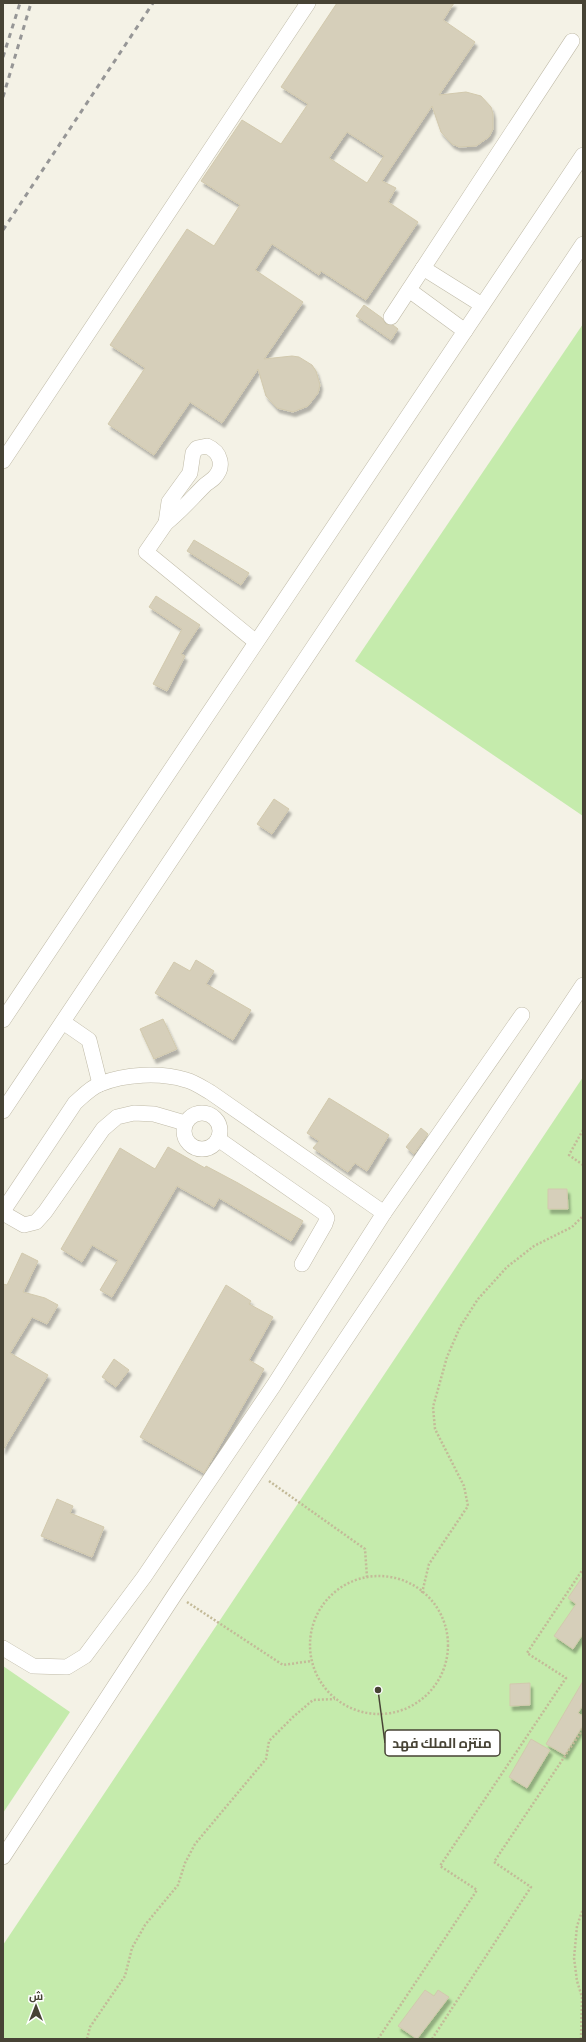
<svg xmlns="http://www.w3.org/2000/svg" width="586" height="2042" font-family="'Sofia Sans Condensed',Cairo,sans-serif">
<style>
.green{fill:#c5ebac}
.building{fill:#d6cfba;stroke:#d2c9ad;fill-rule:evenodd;filter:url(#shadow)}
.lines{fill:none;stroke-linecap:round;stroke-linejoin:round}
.minor-casing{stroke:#c0bba8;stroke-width:16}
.path{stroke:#c3ba98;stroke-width:2.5;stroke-dasharray:2 2;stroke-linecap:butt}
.minor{stroke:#fff;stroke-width:15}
.rail{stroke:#969696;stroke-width:3;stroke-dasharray:5 5;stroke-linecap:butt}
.leader{fill:none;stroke:#474335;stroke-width:1.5}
.callout-dot{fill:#474335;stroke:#fff;stroke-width:1.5}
.callout{fill:#fff;stroke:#474335;stroke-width:1.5}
.callout-label{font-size:14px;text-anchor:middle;font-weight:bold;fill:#474335}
</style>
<defs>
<filter id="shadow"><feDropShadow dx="2.5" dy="4.5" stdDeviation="1" flood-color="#0004"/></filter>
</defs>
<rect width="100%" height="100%" fill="#f4f2e6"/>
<g class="green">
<path d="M583 324V816L355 661Z"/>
<path d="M583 1077V2039H3V1945Z"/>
<path d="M3 1666 70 1712 3 1813Z"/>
</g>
<g class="building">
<path d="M337 3H454L443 20 475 42 439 95 466 92 481 96 491 107 493 114V129L489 137 476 146 459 147 452 144 441 132 432 106 382 181 396 188 388 202 418 222 366 300 321 271 319 275 272 244 255 270 303 302 264 359 292 356 299 357 312 365 316 371 320 385 318 393 308 406 293 412 277 408 266 396 258 369 222 423 190 402 154 455 108 424 145 368 110 345 187 229 214 246 240 205 201 181 242 120 281 144 308 104 281 87ZM347 132 384 156 367 183 329 158Z"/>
<path d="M364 305 382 318 386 324 393 325 398 329 391 340 356 316Z"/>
<path d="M194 540 249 573 241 585 187 551Z"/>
<path d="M156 596 200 625 181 654 185 656 167 691 153 684 182 629 149 607Z"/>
<path d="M274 799 289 809 272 834 257 824Z"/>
<path d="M196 960 214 971 206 984 251 1010 233 1040 155 993 174 962 190 971Z"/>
<path d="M163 1019 177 1049 154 1059 140 1029Z"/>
<path d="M329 1098 389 1135 367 1171 355 1163 348 1172 313 1148 319 1141 307 1133Z"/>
<path d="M421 1128 428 1134 414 1154 406 1147Z"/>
<path d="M168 1147 205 1168 206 1166 238 1183 303 1221 291 1241 219 1198 214 1207 177 1186 112 1297 100 1290 118 1260 92 1245 82 1262 61 1249 120 1148 155 1169Z"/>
<path d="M548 1189H567L568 1209H548Z"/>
<path d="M22 1253 38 1261 23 1292 45 1298 58 1305 47 1324 32 1317 10 1353 48 1375 3 1450V1284L7 1285Z"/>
<path d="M226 1285 251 1301 249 1304 273 1317 249 1360 264 1369 204 1473 140 1437Z"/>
<path d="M114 1359 129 1370 116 1387 102 1377Z"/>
<path d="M57 1499 73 1506 70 1513 104 1527 92 1557 41 1536Z"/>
<path d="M583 1576V1634L573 1649 554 1636 576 1604 568 1598Z"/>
<path d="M583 1681V1705L578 1713 583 1716V1725L565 1755 546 1744Z"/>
<path d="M530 1683V1705L510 1706V1684Z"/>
<path d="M531 1739 550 1750 527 1788 509 1777Z"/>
<path d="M425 1990 434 1996 438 1990 449 1997 417 2039 398 2026Z"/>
</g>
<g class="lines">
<g class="minor-casing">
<g id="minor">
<path d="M423 268 482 305"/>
<path d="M409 290 465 331"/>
<path d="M391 317 572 41"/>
<path d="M207 446C221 452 225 467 214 478 211 481 207 483 204 486 191 499 180 512 166 523L169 502 190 473 193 453 197 448Z"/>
<path d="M3 461 308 3"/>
<path d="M166 523 146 552 256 642"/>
<path d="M3 1020 583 155"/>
<path d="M63 1022 89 1040 100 1084"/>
<path d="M3 1111 583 244"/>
<circle cx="202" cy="1131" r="18"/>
<path d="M218 1139 324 1213 327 1218 325 1224 302 1264"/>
<path d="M3 1211 75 1103C83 1096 90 1088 100 1084 125 1074 160 1072 186 1080 194 1082 203 1088 210 1092L384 1213"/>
<path d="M3 1213 24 1225 36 1222 45 1212 103 1129 117 1117 134 1113 154 1114 185 1123"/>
<path d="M3 1648 33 1666 67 1667 85 1656 144 1577 274 1385 384 1213 522 1015"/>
<path d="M3 1857 175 1594 583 985"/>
</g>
</g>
<g class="path">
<path d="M583 1130 569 1155 583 1165"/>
<path d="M269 1481 365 1549 367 1577"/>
<circle cx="379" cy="1645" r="69"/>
<path d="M422 1593 429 1564 468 1506 464 1486 435 1429 433 1407 447 1357 460 1327 478 1299 507 1267 534 1246 572 1227 583 1216"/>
<path d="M187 1602 283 1665 311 1661"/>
<path d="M87 2039 90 2027 125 1976 132 1948 145 1925 178 1885 185 1863 195 1844 266 1759 269 1741 293 1717 313 1700 335 1699"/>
<path d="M378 2039 477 1890 440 1866 566 1678 527 1653 583 1569"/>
<path d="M432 2039 531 1887 494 1862 583 1729"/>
<path d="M581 2039 582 1997 577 1981 574 1958 577 1926 583 1909"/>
</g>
<use href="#minor" class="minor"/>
<g class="rail">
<path d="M3 57 20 3"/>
<path d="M3 97 31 3"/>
<path d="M3 230 153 3"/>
</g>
</g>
<path class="leader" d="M378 1690L385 1743"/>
<circle class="callout-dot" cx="378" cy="1690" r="4"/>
<rect class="callout" x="385" y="1730" width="115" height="26" rx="4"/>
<g class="callout-label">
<text x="442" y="1748">منتزه الملك فهد</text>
</g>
<rect width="586" height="2042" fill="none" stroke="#474335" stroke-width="8"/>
<g transform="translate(36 2006)" stroke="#ffffff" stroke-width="3" paint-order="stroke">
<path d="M0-3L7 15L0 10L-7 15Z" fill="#474335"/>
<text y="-6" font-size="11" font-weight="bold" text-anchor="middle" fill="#474335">ش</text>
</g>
</svg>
